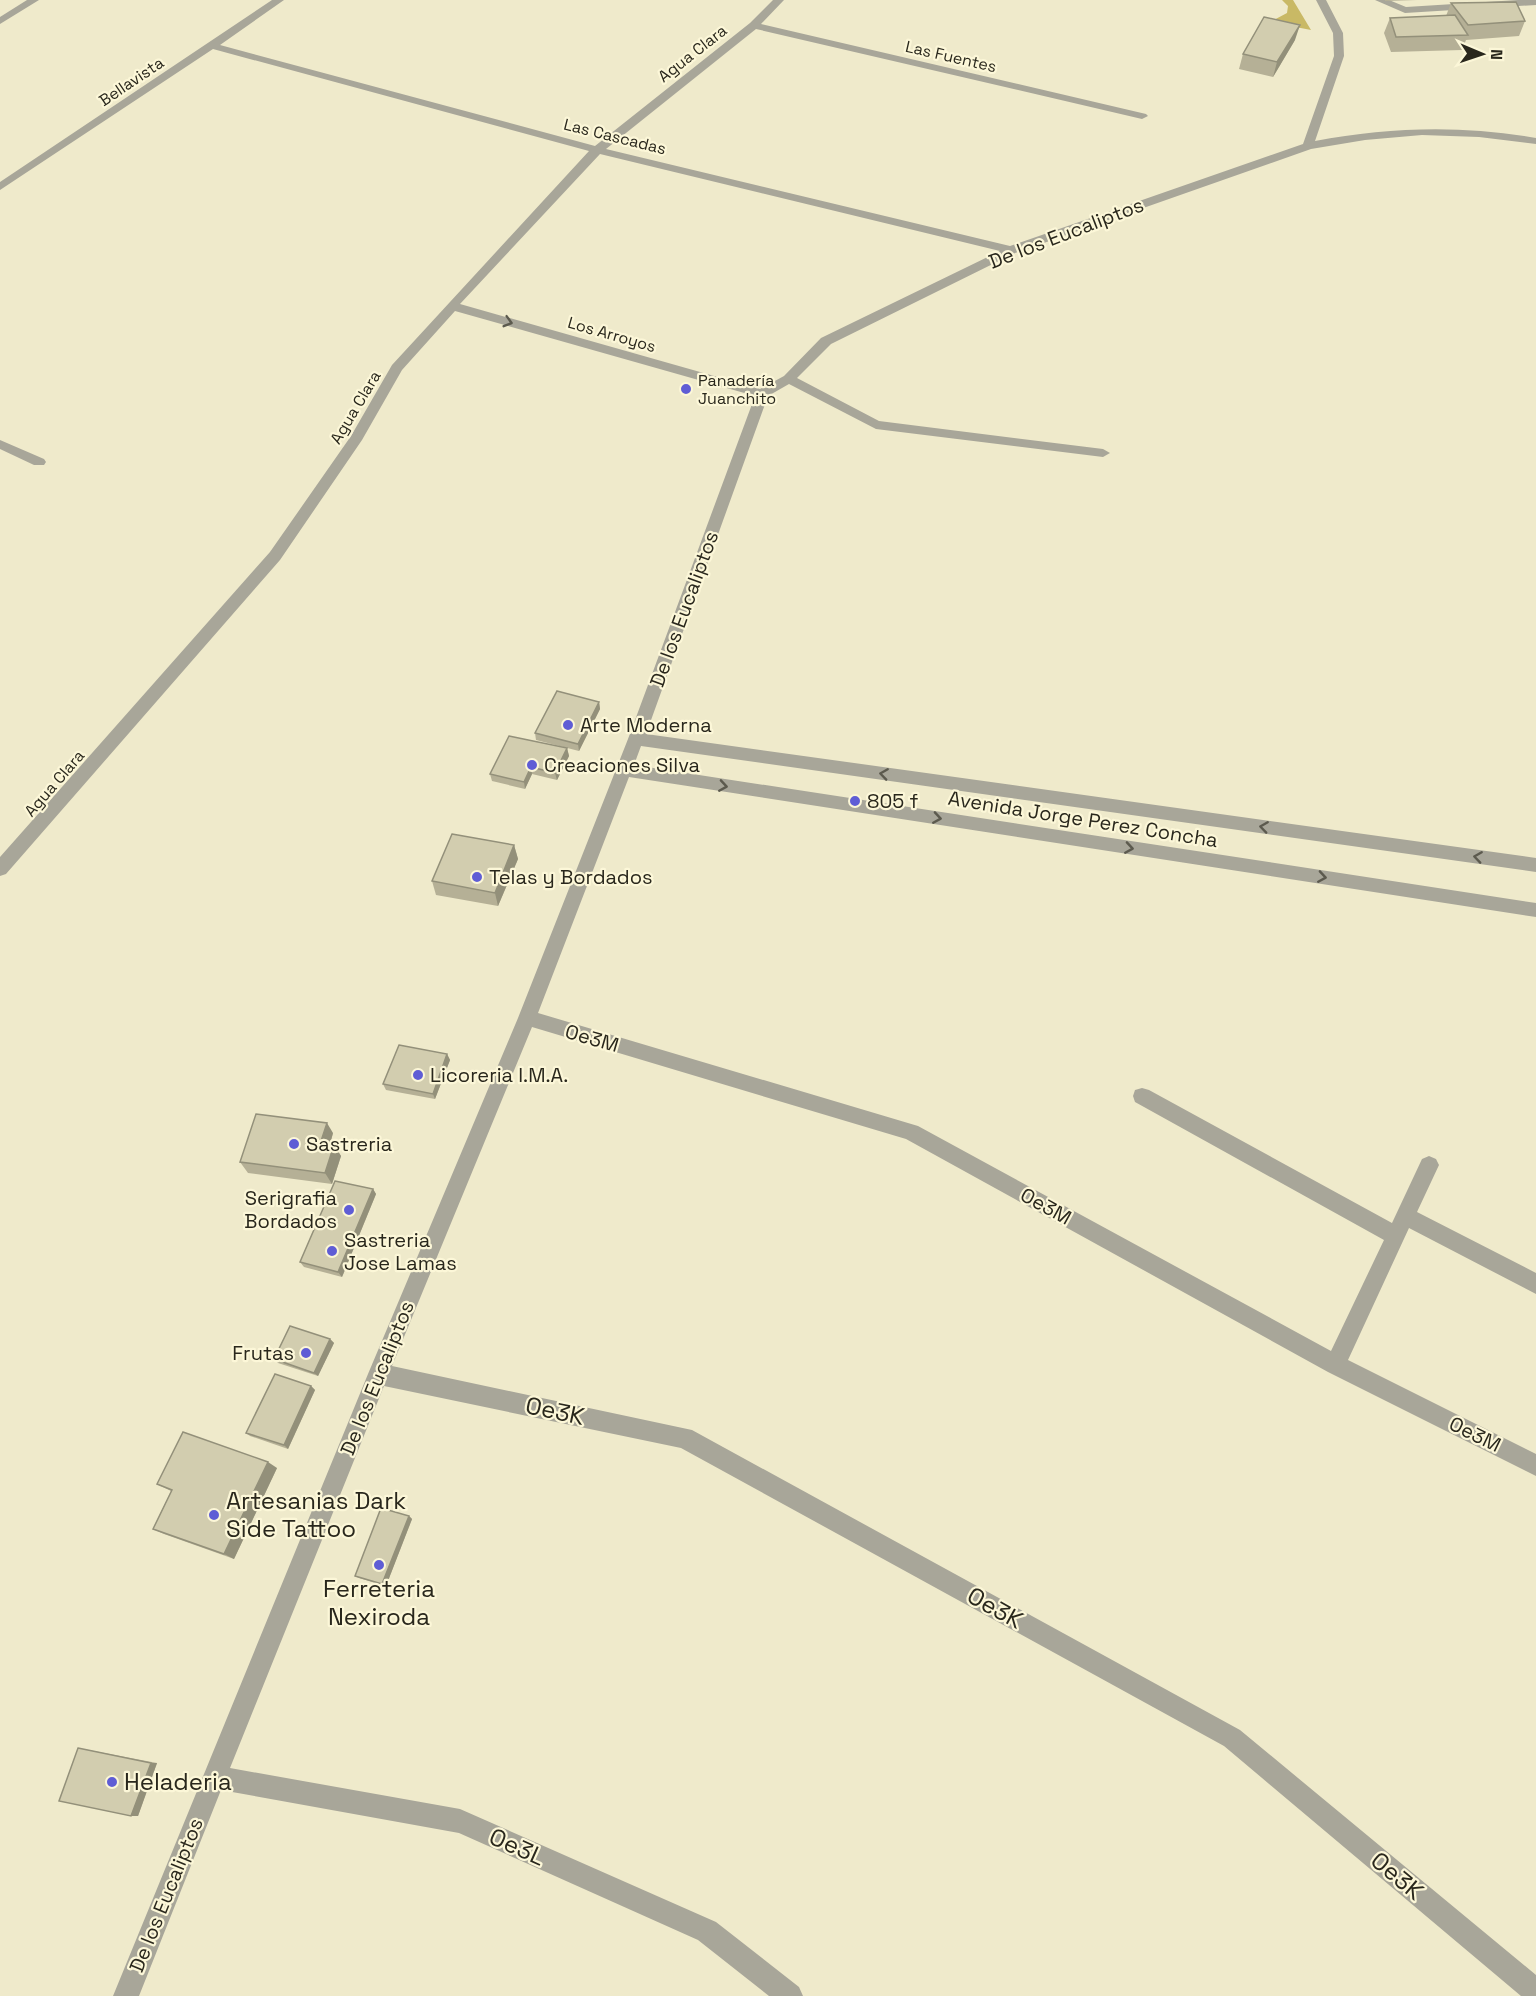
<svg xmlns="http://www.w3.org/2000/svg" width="1536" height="1996" font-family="'Space Grotesk',sans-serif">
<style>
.green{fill:#c9b965}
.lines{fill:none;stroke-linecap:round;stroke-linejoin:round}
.minor{fill:#a8a699;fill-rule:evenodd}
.wall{fill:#b5b096}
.shaded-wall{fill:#93907a}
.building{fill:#d2cdaf;stroke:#93907a;stroke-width:1.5}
.oneway{stroke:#5c5a4e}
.poi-dot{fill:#5f5dd5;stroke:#fcf7d8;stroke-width:2}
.labels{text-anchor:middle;stroke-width:4.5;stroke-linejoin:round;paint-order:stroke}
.far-street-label{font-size:16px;fill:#29271c;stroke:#fcf7d8}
.far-poi-label{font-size:16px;fill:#29271c;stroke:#fcf7d8;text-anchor:start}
.street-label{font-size:20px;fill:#29271c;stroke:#fcf7d8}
.poi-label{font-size:20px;fill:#29271c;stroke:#fcf7d8;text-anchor:start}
.near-street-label{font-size:24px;fill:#29271c;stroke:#fcf7d8}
.near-poi-label{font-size:24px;fill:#29271c;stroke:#fcf7d8;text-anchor:start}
</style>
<rect width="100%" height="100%" fill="#efeacb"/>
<path class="green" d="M1282 0H1293L1311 30 1270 22 1287 13 1288 6Z"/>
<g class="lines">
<g class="minor">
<path d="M27 0H39L0 24V17Z"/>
<path d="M272 0H284L220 45 595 146 750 23 773 0H784L761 24 1146 114 1148 116 1142 119 756 29 606 149 1010 246 1303 144 1334 56 1333 33 1316 0H1326L1343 33 1344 56 1315 141C1389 127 1462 125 1536 138V144L1479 137 1422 135 1365 140 1311 149 1015 253 831 344 797 378 879 421 1103 449 1110 453 1103 457 876 429 789 384 768 396 646 734 1536 858V872L641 746 634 765 1536 903V917L629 777 538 1013 918 1126 1331 1351 1384 1240 1135 1102 1133 1096 1135 1090 1142 1088 1149 1090 1392 1223 1422 1159 1429 1156 1436 1159 1439 1165 1417 1212 1536 1273V1294L1409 1228 1348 1360 1536 1454V1476L1328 1372 906 1139 532 1027 392 1366 692 1430 1240 1730 1536 1975V1996H1521L1224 1746 681 1448 384 1386 230 1768 460 1809 716 1922 799 1987 803 1996H769L698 1940 459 1833 221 1790 139 1996H113L368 1374 518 1018 628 739 755 396 455 311 402 370 362 440 280 560 6 874 0 876V857L270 552 351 436 392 365 589 151 213 49 0 190V182ZM600 154 1000 251 821 338 784 376 760 389 460 304Z"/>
<path d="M1375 0H1389L1406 7 1518 0H1536V5L1405 13Z"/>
<path d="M0 440 44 459 46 462 44 465H34L0 449Z"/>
</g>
</g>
<g class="wall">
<path d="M1385 0H1417L1385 1Z"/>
<path d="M1451 3 1525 21 1519 36 1466 40 1462 50 1391 52 1384 33 1390 18 1446 16Z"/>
<path d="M1295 40 1273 77 1239 69 1243 54Z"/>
<path d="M599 702 600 709 579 751 536 740 535 733Z"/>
<path d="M567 748 569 756 557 780 532 774 525 789 492 781 490 774Z"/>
<path d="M514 845 518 859 498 906 436 895 432 881Z"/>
<path d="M447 1054 450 1060 435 1099 386 1090 383 1084Z"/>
<path d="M333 1133 330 1145H334L341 1156 332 1184 248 1173 240 1162Z"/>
<path d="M373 1189 376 1194 342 1277 304 1267 300 1262Z"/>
<path d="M330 1339 334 1343 318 1376 278 1363 274 1359Z"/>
<path d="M311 1386 315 1390 288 1449 250 1436 246 1433Z"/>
<path d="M277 1468 234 1559 164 1534 153 1529 171 1491 157 1484Z"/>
<path d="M409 1516 412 1519 386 1586 359 1578 355 1576Z"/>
<path d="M78 1748 157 1763 138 1816H131Z"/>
</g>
<g class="shaded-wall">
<path d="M1300 25 1295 40 1273 77 1277 62Z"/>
<path d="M599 702 600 709 579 751 578 744Z"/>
<path d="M567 748 569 756 557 780 555 773Z"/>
<path d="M531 767 532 774 525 789 524 782Z"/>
<path d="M514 845 518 859 498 906 495 893Z"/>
<path d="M447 1054 450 1060 435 1099 433 1094Z"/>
<path d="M327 1123 333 1133 327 1154 320 1144Z"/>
<path d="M334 1145 341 1156 332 1184 325 1173Z"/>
<path d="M373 1189 376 1194 342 1277 338 1272Z"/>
<path d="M330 1339 334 1343 318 1376 314 1373Z"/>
<path d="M311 1386 315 1390 288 1449 284 1445Z"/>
<path d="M268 1462 277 1468 234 1559 224 1554Z"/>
<path d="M409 1516 412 1519 386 1586 382 1584Z"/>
<path d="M151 1763H157L138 1816H131Z"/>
</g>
<g class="building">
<path d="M1516 2 1525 21 1468 25 1451 3Z"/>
<path d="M1455 15 1468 35 1396 37 1390 18Z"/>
<path d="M1264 17 1300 25 1277 62 1243 54Z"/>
<path d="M557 691 599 702 578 744 535 733Z"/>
<path d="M509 736 567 748 555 773 531 767 524 782 490 774Z"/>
<path d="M452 834 514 845 495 893 432 881Z"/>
<path d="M399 1045 447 1054 433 1094 383 1084Z"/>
<path d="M256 1114 327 1123 320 1144 334 1145 325 1173 240 1162Z"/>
<path d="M335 1181 373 1189 338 1272 300 1262Z"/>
<path d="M290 1326 330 1339 314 1373 274 1359Z"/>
<path d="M275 1374 311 1386 284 1445 246 1433Z"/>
<path d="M183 1432 268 1462 224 1554 153 1529 172 1490 157 1484Z"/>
<path d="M381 1508 409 1516 382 1584 355 1576Z"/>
<path d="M78 1748 151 1763 131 1816 59 1801Z"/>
</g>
<defs><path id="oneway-chevron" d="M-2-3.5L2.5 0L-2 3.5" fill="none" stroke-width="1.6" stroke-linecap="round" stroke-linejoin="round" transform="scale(1.5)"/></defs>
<g class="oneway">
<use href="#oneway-chevron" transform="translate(508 322) rotate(16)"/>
<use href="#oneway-chevron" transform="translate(884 774) rotate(-172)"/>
<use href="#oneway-chevron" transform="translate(723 786) rotate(9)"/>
<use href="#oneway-chevron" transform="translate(937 818) rotate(9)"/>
<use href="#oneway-chevron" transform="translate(1264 827) rotate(-172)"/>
<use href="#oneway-chevron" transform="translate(1129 848) rotate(9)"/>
<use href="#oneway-chevron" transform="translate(1478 857) rotate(-172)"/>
<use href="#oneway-chevron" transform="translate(1322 877) rotate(9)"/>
</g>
<g class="poi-dot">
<circle cx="686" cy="389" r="6"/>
<circle cx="568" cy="725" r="6"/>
<circle cx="532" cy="765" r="6"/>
<circle cx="855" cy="801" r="6"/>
<circle cx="477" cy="877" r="6"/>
<circle cx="418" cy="1075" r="6"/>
<circle cx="294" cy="1144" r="6"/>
<circle cx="349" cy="1210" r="6"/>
<circle cx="332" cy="1251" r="6"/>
<circle cx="306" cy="1353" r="6"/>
<circle cx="214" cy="1515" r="6"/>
<circle cx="379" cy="1565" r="6"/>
<circle cx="112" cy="1782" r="6"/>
</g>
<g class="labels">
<g class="far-street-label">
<text transform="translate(692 53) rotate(-38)" y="6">Agua Clara</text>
<text transform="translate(951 56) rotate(13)" y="6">Las Fuentes</text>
<text transform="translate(131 81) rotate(-34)" y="6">Bellavista</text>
<text transform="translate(615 136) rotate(14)" y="6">Las Cascadas</text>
<text transform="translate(612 334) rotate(16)" y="6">Los Arroyos</text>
<text transform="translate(355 407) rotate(-59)" y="6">Agua Clara</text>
<text transform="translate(54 783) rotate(-49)" y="6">Agua Clara</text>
</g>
<g class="far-poi-label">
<text x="698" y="386">Panadería<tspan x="698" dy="18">Juanchito</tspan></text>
</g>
<g class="street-label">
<text transform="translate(1066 233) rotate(-21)" y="7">De los Eucaliptos</text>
<text transform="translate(684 609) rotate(-70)" y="7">De los Eucaliptos</text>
<text transform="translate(1083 819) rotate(9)" y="7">Avenida Jorge Perez Concha</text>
<text transform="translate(592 1038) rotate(16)" y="7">Oe3M</text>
<text transform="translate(1046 1206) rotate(29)" y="7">Oe3M</text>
<text transform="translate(377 1378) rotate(-68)" y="7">De los Eucaliptos</text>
<text transform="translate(1475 1434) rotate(26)" y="7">Oe3M</text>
<text transform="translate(166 1895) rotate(-68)" y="7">De los Eucaliptos</text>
</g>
<g class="poi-label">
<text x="580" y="732">Arte Moderna</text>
<text x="544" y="772">Creaciones Silva</text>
<text x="867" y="808">805 f</text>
<text x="489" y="884">Telas y Bordados</text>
<text x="430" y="1082">Licoreria I.M.A.</text>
<text x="306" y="1151">Sastreria</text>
<text x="337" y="1205" text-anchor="end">Serigrafia<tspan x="337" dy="23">Bordados</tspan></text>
<text x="344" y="1247">Sastreria<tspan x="344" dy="23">Jose Lamas</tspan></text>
<text x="294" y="1360" text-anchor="end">Frutas</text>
</g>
<g class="near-street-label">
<text transform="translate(555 1411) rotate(12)" y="8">Oe3K</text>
<text transform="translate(995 1608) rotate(29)" y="8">Oe3K</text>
<text transform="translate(517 1847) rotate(24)" y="8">Oe3L</text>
<text transform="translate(1397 1876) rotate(40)" y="8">Oe3K</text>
</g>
<g class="near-poi-label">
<text x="226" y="1509">Artesanias Dark<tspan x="226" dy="28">Side Tattoo</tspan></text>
<text x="379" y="1597" text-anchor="middle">Ferreteria<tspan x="379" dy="28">Nexiroda</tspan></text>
<text x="124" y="1790">Heladeria</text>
</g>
</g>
<g transform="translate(1482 54) rotate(92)" stroke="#fcf7d8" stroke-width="4.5" paint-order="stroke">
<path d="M0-4.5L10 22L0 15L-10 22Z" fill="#29271c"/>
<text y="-9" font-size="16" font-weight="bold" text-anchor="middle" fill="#29271c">N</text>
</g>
</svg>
